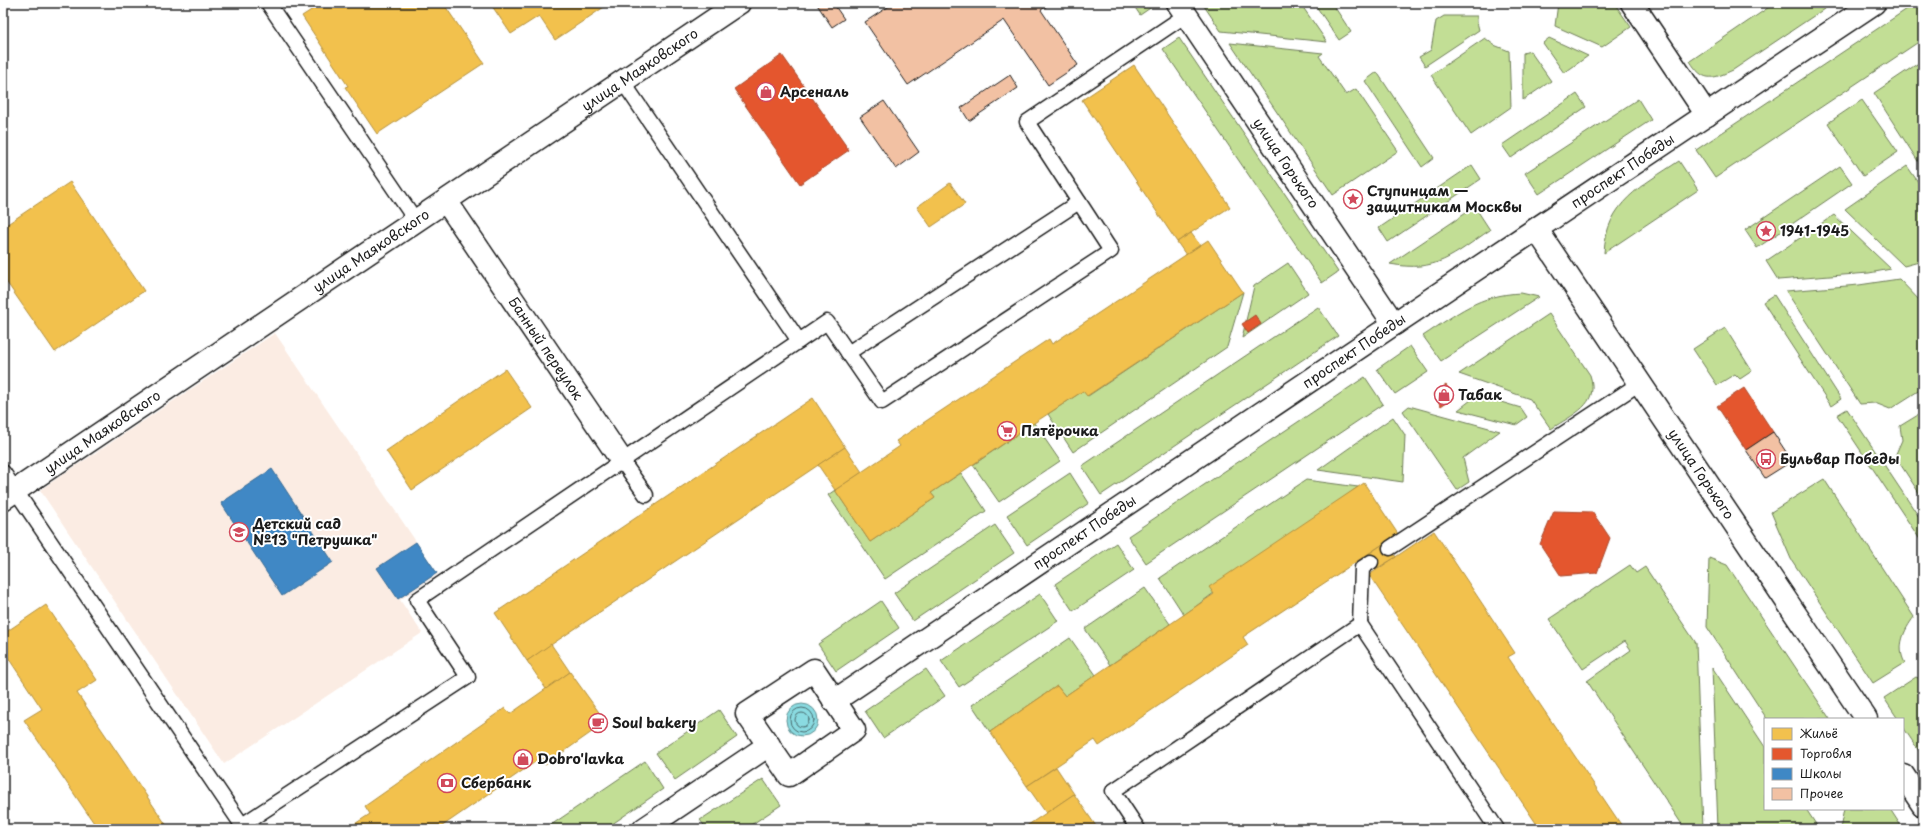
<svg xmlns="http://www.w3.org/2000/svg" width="1926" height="832" font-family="'Playpen Sans',sans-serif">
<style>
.built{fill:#fbece3}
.green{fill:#c2de95;stroke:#6f7d58}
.water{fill:#8adbe1;stroke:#5e8f92}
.homes{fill:#f2c14e;stroke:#b2903f}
.shops{fill:#e4572e;stroke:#a84529}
.schools{fill:#3f88c5;stroke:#346892}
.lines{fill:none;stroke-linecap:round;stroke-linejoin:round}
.shore{stroke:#48686b;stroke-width:1}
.building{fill:#f2c1a3;stroke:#1c1c1c}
.lane-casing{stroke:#1c1c1c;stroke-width:17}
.street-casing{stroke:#1c1c1c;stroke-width:25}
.secondary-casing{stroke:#1c1c1c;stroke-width:25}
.lane{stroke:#fff;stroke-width:14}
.street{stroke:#fff;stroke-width:22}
.secondary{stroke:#fff;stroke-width:22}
.labels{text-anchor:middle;stroke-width:4;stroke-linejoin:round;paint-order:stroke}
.street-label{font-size:14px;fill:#1c1c1c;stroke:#fff}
.poi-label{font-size:14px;font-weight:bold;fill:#1c1c1c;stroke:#fff;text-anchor:start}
</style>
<rect width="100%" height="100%" fill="#fff"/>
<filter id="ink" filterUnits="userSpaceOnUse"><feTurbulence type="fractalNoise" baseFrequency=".025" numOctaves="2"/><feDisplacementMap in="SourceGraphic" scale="8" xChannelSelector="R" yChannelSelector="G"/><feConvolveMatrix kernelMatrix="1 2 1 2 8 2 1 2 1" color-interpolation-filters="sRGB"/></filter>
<g filter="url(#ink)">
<path class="built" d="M275 333 438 574 400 600 422 633 224 764 40 490Z"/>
<g class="green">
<path d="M1132 3H1155L1156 4 1140 15Z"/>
<path d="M1202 3H1300L1327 42 1221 31Z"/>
<path d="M1314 3H1332L1351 32 1339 40Z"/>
<path d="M1558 3H1614L1631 27 1602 47 1555 26Z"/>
<path d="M1775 3H1833L1733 70C1711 80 1703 82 1690 61Z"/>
<path d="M1916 3H1923V39L1715 178 1696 150Z"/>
<path d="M1444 16H1477V22L1479 30 1425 66 1419 57 1431 50 1436 21Z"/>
<path d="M1179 38 1338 272 1322 283 1163 49Z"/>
<path d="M1485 38 1494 45 1509 51 1511 107 1471 135 1431 75Z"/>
<path d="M1549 38 1588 56 1564 73 1543 43Z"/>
<path d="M1230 43 1323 53 1319 56 1346 95 1356 89 1398 151 1333 195Z"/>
<path d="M1530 51 1551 81 1523 100V53Z"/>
<path d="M1923 60V169L1874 93Z"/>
<path d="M1377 72 1434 158 1422 167 1365 81Z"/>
<path d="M1577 94 1586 107 1511 158 1502 145Z"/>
<path d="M1638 99 1651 120 1539 194 1525 173Z"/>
<path d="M1862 100 1898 152 1863 176 1828 123Z"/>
<path d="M1679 161 1698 190 1604 253C1606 202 1642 186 1679 161Z"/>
<path d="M1472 165 1481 179 1388 242 1379 228Z"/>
<path d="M1840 166 1852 183 1757 248 1745 230Z"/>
<path d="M1907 166 1923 189V261L1904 266 1845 209Z"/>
<path d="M1475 207 1490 230C1453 255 1437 273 1390 264Z"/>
<path d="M1834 215 1891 269 1869 273 1778 280 1766 261Z"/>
<path d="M1288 263 1308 293 1242 338 1254 286Z"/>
<path d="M1899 279 1923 304V388L1890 409 1875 403 1860 404 1786 291 1859 285Z"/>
<path d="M1243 292 1227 347 1073 452 1048 414 1083 391 1088 396Z"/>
<path d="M1521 293 1539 297 1441 361 1423 336C1458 313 1478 295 1521 293Z"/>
<path d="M1774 295 1841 399 1831 406 1763 302Z"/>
<path d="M1318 307 1338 336 1101 495 1082 466Z"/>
<path d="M1549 314 1590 375C1600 405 1573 414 1551 429L1530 399 1459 374Z"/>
<path d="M1725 328 1752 371 1740 379 1735 374 1717 385 1693 349Z"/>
<path d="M1410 346 1428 372 1395 394 1377 369Z"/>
<path d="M1365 377 1383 404 1146 563 1128 536Z"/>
<path d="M1474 394 1521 408 1527 417 1516 425 1458 410 1471 400Z"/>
<path d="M1409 406 1500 431 1463 458 1469 482 1457 490 1403 411Z"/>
<path d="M1847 409 1923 523V544L1837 415Z"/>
<path d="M1923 412V499L1895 456 1902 440 1900 426Z"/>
<path d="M1393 417 1405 435 1403 482 1318 470Z"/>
<path d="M1034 423 1060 461 999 502 973 465Z"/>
<path d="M961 473 986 511 885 579 828 495 835 490 870 542 935 498 931 493Z"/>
<path d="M1070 473 1089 503 1027 545 1007 515Z"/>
<path d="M1824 479 1914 617C1904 630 1896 647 1905 663L1873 683 1791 559 1771 512Z"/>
<path d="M1306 480 1358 487 1184 615 1160 578Z"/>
<path d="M995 525 1014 553 913 621 894 593Z"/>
<path d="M1116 543 1134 570 1073 611 1055 584Z"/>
<path d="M1709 558 1727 565 1830 719H1767L1707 627Z"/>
<path d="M1630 565 1636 573 1645 567 1696 643 1703 829H1685L1587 681 1631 650 1625 641 1583 669 1549 619Z"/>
<path d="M1145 588 1170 624 1110 665 1085 629Z"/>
<path d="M1040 594 1058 621 959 687 941 661Z"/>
<path d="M881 601 899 628 836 671 818 644Z"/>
<path d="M1070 638 1096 675 1065 696 1057 686 990 732 972 705Z"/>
<path d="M1712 667 1765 747V809H1806L1819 829H1718Z"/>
<path d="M926 669 945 696 883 738 865 711Z"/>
<path d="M1916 677 1923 680V757L1903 727V719H1898L1884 698Z"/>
<path d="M719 710 737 737 675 780 656 753Z"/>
<path d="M645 761 663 789 605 829H550L548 827Z"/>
<path d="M763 779 781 805 745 829H707L700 820Z"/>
<path d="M1844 809H1890L1903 829H1840Z"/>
</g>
<circle class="water" cx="802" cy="720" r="16"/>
<g class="homes">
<path d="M322 3H443L484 63 377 134 345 87 348 86 302 16Z"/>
<path d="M490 3H610L555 40 539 16 511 34Z"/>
<path d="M1134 65 1230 207 1177 242 1082 100Z"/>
<path d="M70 182 144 291 55 352 3 277V227Z"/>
<path d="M950 183 965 204 931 227 917 207Z"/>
<path d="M1191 233 1200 245 1186 255 1177 242Z"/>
<path d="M1208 240 1243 292 1087 396 1083 391 1034 423 931 493 935 498 870 542 835 490 900 446 896 441 1049 339 1052 344Z"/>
<path d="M505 369 532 408 412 490 386 451Z"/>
<path d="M813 398 845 447 527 661 495 613Z"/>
<path d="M845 447 862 472 835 490 818 465Z"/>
<path d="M1364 483 1398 534 1243 637 1248 645 1099 746 1095 740 1027 786 990 732 1057 686 1065 696 1214 594 1209 587Z"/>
<path d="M1434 531 1515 653 1508 657 1624 829H1540L1369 575Z"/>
<path d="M1386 542 1396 557 1376 569 1367 555Z"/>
<path d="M46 605 97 680 77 693 169 829H98L24 720 42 709 3 650V634Z"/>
<path d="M551 644 570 672 546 689 527 661Z"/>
<path d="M570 672 606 722 545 765 541 758 438 829H347L370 814 365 806 505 708 510 714Z"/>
<path d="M1056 767 1074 794 1046 813 1027 786Z"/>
<path d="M1074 794 1098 829H1022L1046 813Z"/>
</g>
<g class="shops">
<path d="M782 55 849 150 800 184 734 89Z"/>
<path d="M1255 315 1261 324 1248 333 1242 324Z"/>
<path d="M1446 385 1454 397 1441 406 1433 394Z"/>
<path d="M1744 388 1773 432 1746 450 1717 406Z"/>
<path d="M1554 511 1592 512 1602 526 1610 538 1597 573 1561 576 1540 544Z"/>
</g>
<g class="schools">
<path d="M272 469 333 562 282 596 221 503Z"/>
<path d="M416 542 437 573 398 599 377 568Z"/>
</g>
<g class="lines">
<g class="shore">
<circle cx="802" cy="720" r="12"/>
<circle cx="802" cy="720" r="7"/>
</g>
</g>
<g class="building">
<path d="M816 3H833L844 19 832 27Z"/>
<path d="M894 3H1045L1047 6 1041 10 1078 65 1048 85 1004 20 908 85 865 22Z"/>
<path d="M1010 75 1018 88 969 121 961 108Z"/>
<path d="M884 101 919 152 896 169 860 117Z"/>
<path d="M1773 432 1792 461 1765 478 1746 450Z"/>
</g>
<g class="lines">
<g class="lane-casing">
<g id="lane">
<path d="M268 3 416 221"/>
<path d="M799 341 827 322 882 402 1111 251 1027 122 1186 15"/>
<path d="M848 353 1079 202"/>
<path d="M622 461 646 495"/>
<path d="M3 472 242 825 468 677 417 600 799 341 623 82"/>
<path d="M1390 548 1640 383"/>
<path d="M1360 624 1362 568 1371 562"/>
<path d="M1138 829 1113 791 1360 624 1497 829"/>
</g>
</g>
<g class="street-casing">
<g id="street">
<path d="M1632 3 1707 115"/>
<path id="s1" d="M446 201 622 461"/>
<path id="s2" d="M3 499 739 3"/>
<path d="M814 670 854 730 789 775 747 714Z"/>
<path id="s3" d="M834 701 1394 324"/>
<path d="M644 829 769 745"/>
</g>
</g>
<g class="secondary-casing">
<g id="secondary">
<path id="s4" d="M1178 3 1394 324 1874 3"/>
<path id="s5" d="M1537 230 1866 719"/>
<path d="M1903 775 1923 805"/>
</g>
</g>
<use href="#lane" class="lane"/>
<use href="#street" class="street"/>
<use href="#secondary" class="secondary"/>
</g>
</g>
<defs>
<g id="shop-ring" transform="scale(1)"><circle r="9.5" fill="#fff" stroke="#d1495b" stroke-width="1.5"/><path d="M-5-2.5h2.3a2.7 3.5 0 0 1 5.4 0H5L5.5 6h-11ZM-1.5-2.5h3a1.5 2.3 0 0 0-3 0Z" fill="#d1495b"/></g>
<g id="sight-ring" transform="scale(1)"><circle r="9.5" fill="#fff" stroke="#d1495b" stroke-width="1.5"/><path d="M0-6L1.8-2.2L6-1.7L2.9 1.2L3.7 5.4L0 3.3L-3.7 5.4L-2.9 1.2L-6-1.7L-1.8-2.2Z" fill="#d1495b"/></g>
<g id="supermarket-ring" transform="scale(1)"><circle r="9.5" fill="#fff" stroke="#d1495b" stroke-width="1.5"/><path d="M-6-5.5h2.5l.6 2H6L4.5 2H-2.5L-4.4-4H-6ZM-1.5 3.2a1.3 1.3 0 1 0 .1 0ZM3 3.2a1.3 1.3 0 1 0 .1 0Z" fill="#d1495b"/></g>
<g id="bus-ring" transform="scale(1)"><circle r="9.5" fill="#fff" stroke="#d1495b" stroke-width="1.5"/><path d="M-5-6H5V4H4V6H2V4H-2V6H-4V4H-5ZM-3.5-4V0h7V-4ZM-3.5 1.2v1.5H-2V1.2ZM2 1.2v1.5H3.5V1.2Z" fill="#d1495b"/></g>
<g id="school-ring" transform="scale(1)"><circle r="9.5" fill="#fff" stroke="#d1495b" stroke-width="1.5"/><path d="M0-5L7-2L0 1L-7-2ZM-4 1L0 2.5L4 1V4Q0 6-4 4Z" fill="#d1495b"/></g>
<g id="cafe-ring" transform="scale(1)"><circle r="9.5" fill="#fff" stroke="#d1495b" stroke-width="1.5"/><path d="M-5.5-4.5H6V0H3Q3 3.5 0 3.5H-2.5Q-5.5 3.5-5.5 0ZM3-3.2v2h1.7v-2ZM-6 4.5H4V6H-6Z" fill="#d1495b"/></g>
<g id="bank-ring" transform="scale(1)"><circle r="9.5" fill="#fff" stroke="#d1495b" stroke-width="1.5"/><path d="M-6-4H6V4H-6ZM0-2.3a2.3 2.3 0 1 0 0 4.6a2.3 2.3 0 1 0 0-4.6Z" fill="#d1495b"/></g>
</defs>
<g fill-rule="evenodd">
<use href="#shop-ring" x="766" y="92"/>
<use href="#sight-ring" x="1353" y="199"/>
<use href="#sight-ring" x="1766" y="231"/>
<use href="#shop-ring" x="1444" y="395"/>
<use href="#supermarket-ring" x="1007" y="431"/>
<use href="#bus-ring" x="1766" y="459"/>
<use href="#school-ring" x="239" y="532"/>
<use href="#cafe-ring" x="598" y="723"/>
<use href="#shop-ring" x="523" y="759"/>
<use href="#bank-ring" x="447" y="783"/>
</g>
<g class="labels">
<g class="street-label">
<text dy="5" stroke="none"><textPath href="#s2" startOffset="768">улица Маяковского</textPath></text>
<text dy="5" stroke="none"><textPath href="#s4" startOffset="193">улица Горького</textPath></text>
<text dy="5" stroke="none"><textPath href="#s4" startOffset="662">проспект Победы</textPath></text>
<text dy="5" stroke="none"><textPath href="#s2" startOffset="444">улица Маяковского</textPath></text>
<text dy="5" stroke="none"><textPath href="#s1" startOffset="178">Банный переулок</textPath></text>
<text transform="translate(1354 351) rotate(-34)" y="5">проспект Победы</text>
<text dy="5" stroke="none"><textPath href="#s2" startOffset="120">улица Маяковского</textPath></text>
<text dy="5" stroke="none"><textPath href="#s5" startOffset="294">улица Горького</textPath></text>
<text dy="5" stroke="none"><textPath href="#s3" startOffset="302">проспект Победы</textPath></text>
</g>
<g class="poi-label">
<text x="780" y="97">Арсеналь</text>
<text x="1367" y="196">Ступинцам —<tspan x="1367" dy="16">защитникам Москвы</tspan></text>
<text x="1780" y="236">1941-1945</text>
<text x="1458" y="400">Табак</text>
<text x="1021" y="436">Пятёрочка</text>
<text x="1780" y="464">Бульвар Победы</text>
<text x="253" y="529">Детский сад<tspan x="253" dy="16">№13 "Петрушка"</tspan></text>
<text x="612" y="728">Soul bakery</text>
<text x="537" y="764">Dobro'lavka</text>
<text x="461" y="788">Сбербанк</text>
</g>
</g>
<rect width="1926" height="832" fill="none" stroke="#fff" stroke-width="16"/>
<rect x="8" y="8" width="1910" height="816" fill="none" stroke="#1c1c1c" stroke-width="1.5" filter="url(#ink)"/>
<rect x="1764" y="718" width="140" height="92" fill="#ffffff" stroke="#a4a4a4"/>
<rect x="1772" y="728" width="20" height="12" fill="#f2c14e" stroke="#a4a4a4"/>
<text x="1800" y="738" font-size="12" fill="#1c1c1c">Жильё</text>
<rect x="1772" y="748" width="20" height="12" fill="#e4572e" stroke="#a4a4a4"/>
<text x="1800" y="758" font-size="12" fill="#1c1c1c">Торговля</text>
<rect x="1772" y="768" width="20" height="12" fill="#3f88c5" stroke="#a4a4a4"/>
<text x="1800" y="778" font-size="12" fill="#1c1c1c">Школы</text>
<rect x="1772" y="788" width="20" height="12" fill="#f2c1a3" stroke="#a4a4a4"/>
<text x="1800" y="798" font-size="12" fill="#1c1c1c">Прочее</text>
</svg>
